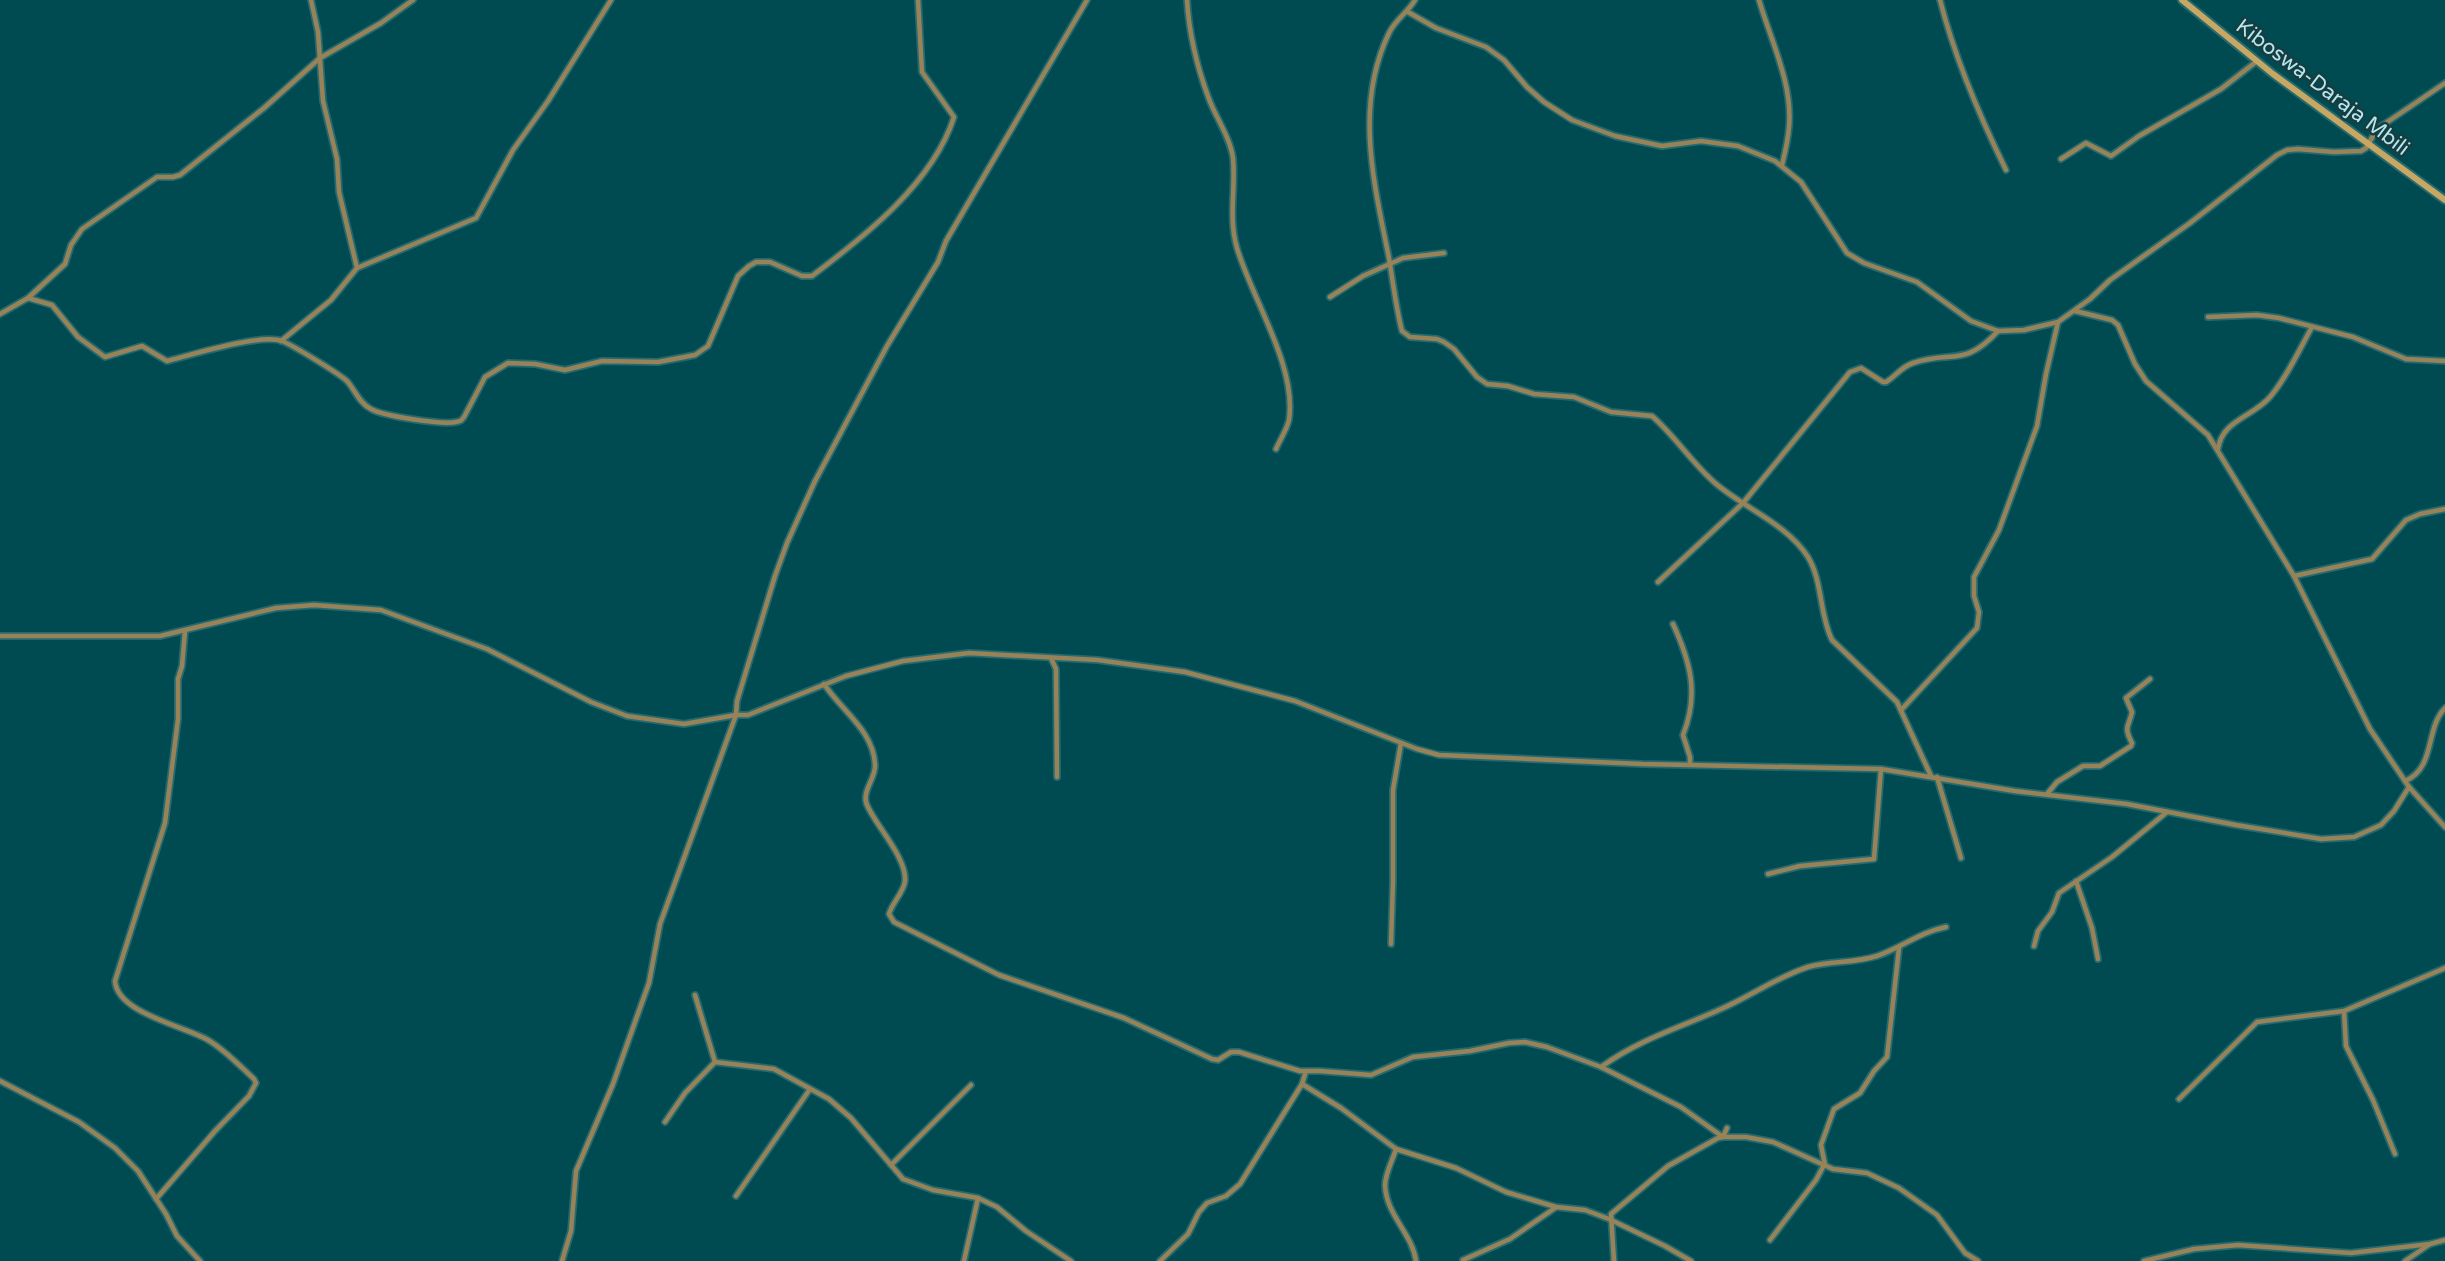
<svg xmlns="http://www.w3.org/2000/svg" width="2445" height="1261" font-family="'Varela Round',sans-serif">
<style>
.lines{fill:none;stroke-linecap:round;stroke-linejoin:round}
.minor-casing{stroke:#246a70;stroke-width:8}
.secondary-casing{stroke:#246a70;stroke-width:10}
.minor{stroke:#988359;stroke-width:4.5}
.secondary{stroke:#c8a762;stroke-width:6}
.labels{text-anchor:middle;stroke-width:5;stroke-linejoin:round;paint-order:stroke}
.street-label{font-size:21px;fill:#b5e8ee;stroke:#183d41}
</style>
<rect width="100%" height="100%" fill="#004b51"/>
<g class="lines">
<g class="minor-casing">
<g id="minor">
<path d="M1187 0C1189 33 1197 67 1209 99 1216 118 1230 137 1233 158 1236 188 1228 218 1237 248 1252 299 1297 366 1289 420 1287 429 1280 440 1276 449"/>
<path d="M1415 0C1408 12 1395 20 1389 33 1354 105 1374 184 1389 258 1393 282 1396 308 1402 331L1410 337 1437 339 1444 342 1454 349 1477 377 1487 384 1508 386 1534 394 1574 397 1611 412 1652 416C1675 436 1692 463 1715 483 1744 508 1787 524 1808 557 1823 582 1819 614 1832 640L1897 702 1931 776"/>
<path d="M1759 0C1771 41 1793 84 1789 127 1788 140 1785 153 1782 165"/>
<path d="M1940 0C1955 59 1979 115 2006 170"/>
<path d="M1408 12 1436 28 1486 47 1504 60 1527 87 1544 102 1572 120 1615 136 1662 146 1701 141 1738 146 1775 161 1801 182 1847 253 1864 263 1917 282 1971 321 1998 331 2024 330 2058 322 2090 299 2110 280 2190 223 2277 155 2287 150 2298 149 2334 152 2361 151 2366 148 2377 129 2445 83"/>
<path d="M320 58 381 23 413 0"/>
<path d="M2061 159 2086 143 2111 156 2139 136 2221 89 2257 61"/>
<path d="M357 268 476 218 513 150 548 101 611 0"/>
<path d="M1330 297 1363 276 1403 258 1444 253"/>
<path d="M28 298 65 264 71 245 82 229 157 177H173L180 175 264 108 320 58"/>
<path d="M2075 311 2112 320 2118 325 2135 364 2146 381 2208 435 2294 576 2370 729 2409 787"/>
<path d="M0 314 28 298 52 305 78 337 105 357 142 346 167 361C191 355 262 333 282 341 294 346 338 373 347 381 355 390 359 403 371 409 383 416 442 425 456 422 461 421 461 421 464 417L485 377 508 363 535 364 565 370 602 361 658 362 695 355 708 346 738 276 749 266 756 262H770L802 276H812C865 236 933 183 954 117L922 72 918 0"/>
<path d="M2208 317 2257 315 2279 318 2353 337 2406 359 2445 361"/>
<path d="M281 341 331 300 357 268 339 192 337 159 323 101 318 32 311 0"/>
<path d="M2218 449C2222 420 2253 417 2270 397 2287 377 2299 350 2312 327"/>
<path d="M2294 576 2372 559 2406 520 2420 514 2445 509"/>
<path d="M1658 582 1743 503 1850 372 1861 368 1883 382H1886C1896 376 1901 367 1913 363 1952 350 1964 368 1998 331"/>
<path d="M1673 624C1691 663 1699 695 1683 735L1690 757V764"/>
<path d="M0 636H160L276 608 314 605 381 610 487 649 591 702 627 716 684 724 736 715H748L846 676 903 661 969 653 1098 660 1185 672 1295 701 1417 749 1439 755 1642 764 1881 769 2015 791 2127 804 2236 825 2321 839 2354 837 2381 825 2394 811 2409 787 2445 827"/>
<path d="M1051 658 1056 669 1057 777"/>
<path d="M824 684C841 710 874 731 875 765 876 778 861 792 867 805 876 826 907 858 905 881 904 892 892 903 889 914L894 922 999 975 1124 1018 1212 1059 1218 1060 1231 1052H1239L1300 1071H1320L1371 1075 1413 1057 1470 1051 1509 1043 1525 1042 1547 1047 1601 1067 1681 1107 1723 1137H1746L1773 1142 1833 1169 1867 1173 1899 1188 1937 1215 1965 1253 1978 1261"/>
<path d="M1902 709 1977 628 1979 612 1974 596V577L1999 530 2037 426 2046 374 2058 322"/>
<path d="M1937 777 1961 858"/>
<path d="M2405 781C2436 768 2425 728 2445 708"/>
<path d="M2047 794 2057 782 2083 766H2100L2131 746 2132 743C2123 726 2129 727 2132 712L2126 698 2150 679"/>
<path d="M1768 874 1800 866 1874 859 1881 769"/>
<path d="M2076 881 2092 928 2098 959"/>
<path d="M1391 944 1393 881V790L1401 743"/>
<path d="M2034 946 2038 931 2052 912 2059 893 2112 857 2167 812"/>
<path d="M695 995 715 1062"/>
<path d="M2344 1011 2346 1046 2373 1100 2395 1154"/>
<path d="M1601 1067C1640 1039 1679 1028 1721 1009 1751 996 1777 977 1808 967 1830 961 1855 963 1877 956 1901 948 1920 932 1946 927"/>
<path d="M0 1081 79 1122 115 1148 138 1171 166 1214 177 1236 200 1261"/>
<path d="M1302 1084 1341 1108 1396 1149 1456 1168 1506 1192 1556 1207 1585 1210 1609 1219 1665 1246 1691 1261"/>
<path d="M2179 1099 2257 1022 2344 1011 2445 968"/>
<path d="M665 1122 685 1093 715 1062 774 1069 829 1099 851 1118 903 1179 933 1190 978 1198 997 1207 1026 1231 1071 1261"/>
<path d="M1396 1149C1393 1159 1385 1174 1385 1185 1386 1215 1412 1233 1416 1261"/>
<path d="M891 1165 971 1085"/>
<path d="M1825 1165 1821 1145 1834 1109 1860 1093 1874 1071 1887 1057 1899 948"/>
<path d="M736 1196 810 1089"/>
<path d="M156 1199 215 1131 249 1096 256 1083 254 1079C240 1066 225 1050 208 1040 184 1026 117 1013 115 981L165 823 178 719V679L182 666 185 631"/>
<path d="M1770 1240 1816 1180 1824 1165"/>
<path d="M1463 1260 1510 1239 1555 1208"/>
<path d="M562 1261 571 1231 576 1171 613 1084 635 1022 649 983 660 924 736 715 737 701 775 576 787 543 815 481 887 346 938 262 946 241 1087 0"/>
<path d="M964 1261 978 1198"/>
<path d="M1160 1261 1188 1234 1199 1212 1207 1203 1226 1196 1240 1184 1302 1084 1306 1071"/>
<path d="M1614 1261 1611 1214 1668 1166 1718 1138 1723 1137 1727 1128"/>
<path d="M2144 1261 2194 1249 2238 1245 2351 1253 2430 1244 2445 1240"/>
<path d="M2405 1261 2430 1244"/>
</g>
</g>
<g class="secondary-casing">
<path id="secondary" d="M2182 0 2273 74 2445 200"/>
</g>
<use href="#minor" class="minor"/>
<use href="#secondary" class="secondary"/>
</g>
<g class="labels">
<g class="street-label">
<text transform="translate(2323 87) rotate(37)" y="7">Kiboswa-Daraja Mbili</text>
</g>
</g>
</svg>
